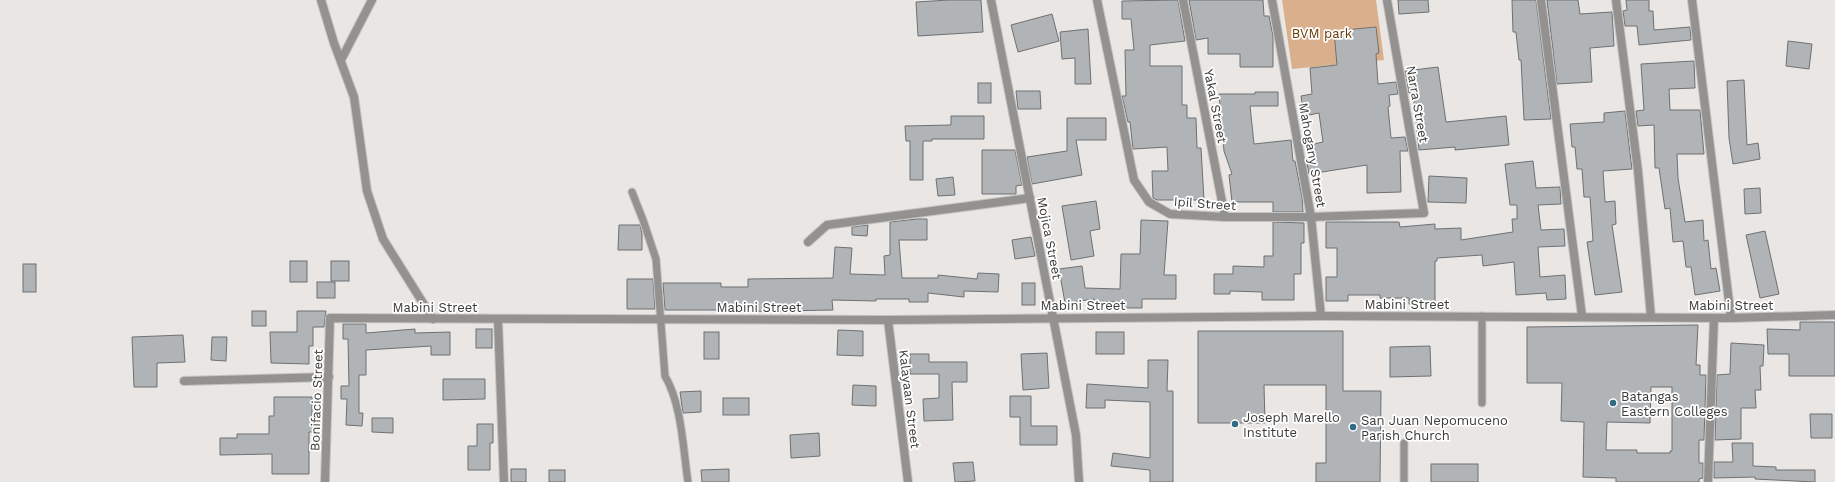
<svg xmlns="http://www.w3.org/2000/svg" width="1835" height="482" font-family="'Work Sans',sans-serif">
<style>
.green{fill:#dab08c}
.building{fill:#b0b4b6;stroke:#6e7173;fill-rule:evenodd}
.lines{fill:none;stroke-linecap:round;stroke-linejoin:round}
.service-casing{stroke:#c6c4c2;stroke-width:9}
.minor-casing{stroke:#c6c4c2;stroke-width:10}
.service{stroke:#939290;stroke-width:7}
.minor{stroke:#939290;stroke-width:8}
.poi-dot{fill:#326b84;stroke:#fff;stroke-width:1.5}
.labels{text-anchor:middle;stroke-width:3.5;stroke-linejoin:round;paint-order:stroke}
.park-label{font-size:13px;fill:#663903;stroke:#fff}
.street-label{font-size:13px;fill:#3c3b3a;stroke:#fff}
.poi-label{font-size:13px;fill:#3c3b3a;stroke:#fff;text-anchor:start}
</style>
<rect width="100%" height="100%" fill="#e9e6e4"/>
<path class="green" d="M1282 0H1376L1384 60 1292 69Z"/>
<g class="building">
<path d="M949 0H981L983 32 918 36 916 2Z"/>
<path d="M1178 0 1185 41 1150 45V66H1182V105H1187V118H1196L1197 148H1201L1204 200H1157L1153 198 1152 171H1168L1167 147 1133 149 1130 122H1128L1122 96H1126L1125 50H1134L1131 19H1122V1Z"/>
<path d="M1189 0H1263L1264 16H1269L1273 36V67H1240V54H1208V38L1196 40Z"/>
<path d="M1398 0H1428L1429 12 1399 14Z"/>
<path d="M1512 0H1536L1551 119 1524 120 1521 60H1519L1516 32H1513Z"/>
<path d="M1547 0H1578L1580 14 1612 12 1614 46 1590 48 1592 82 1557 84Z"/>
<path d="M1626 0H1649V11H1653L1654 30 1690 27 1691 40 1639 45 1637 26H1625L1623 11 1627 10Z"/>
<path d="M1052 14 1059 41 1018 52 1011 25Z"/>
<path d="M1376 27 1379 53 1376 54 1378 84 1396 82 1398 94 1389 95 1390 106 1388 107 1391 138 1405 137 1408 151H1400L1401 192 1367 193V165L1309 174 1306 159 1316 158 1314 144 1323 142 1319 113 1304 116 1301 96 1312 94 1310 68 1337 65 1334 31Z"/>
<path d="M1088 29 1091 84H1075V58L1062 59 1060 32Z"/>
<path d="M1788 41 1812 44 1809 69 1786 66Z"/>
<path d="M1694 61 1695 88 1669 89 1670 110H1700L1704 154H1677L1678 178 1685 222 1703 220 1704 241 1708 240 1711 269 1716 268 1720 291 1695 295 1691 267H1686L1683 241 1673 242 1670 208 1665 209 1659 168H1655L1654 125 1638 126 1636 111 1644 110 1641 64Z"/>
<path d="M1438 67 1446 122 1506 116 1509 145 1455 150V147L1419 150 1413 92 1409 93 1405 71Z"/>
<path d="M1744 80 1747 145 1758 143 1760 159 1733 164 1729 138 1727 81Z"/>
<rect x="978" y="83" width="13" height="20"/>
<path d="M1016 91H1040L1041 109H1018Z"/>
<path d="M1255 92H1278V106H1250L1254 144 1291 140 1293 161H1295L1302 197 1303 212H1273V202H1232L1229 175 1232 174 1224 151 1219 94H1255Z"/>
<path d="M1625 111 1632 169 1603 171 1605 202 1615 201 1616 224 1612 225 1622 292 1595 295 1587 242 1593 241 1590 197H1584L1582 169H1577L1575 147H1572L1570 124 1604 122V113Z"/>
<path d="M951 116H984V139H932V141H923V180H910V141H906L905 126 951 125Z"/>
<path d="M1067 118H1106V140H1076L1082 175 1032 184 1027 157 1067 151Z"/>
<path d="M982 150H1015L1022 185 1016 186V194H982Z"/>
<path d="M1533 161 1536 188 1560 187 1561 204 1538 205 1541 230 1564 229 1565 246 1538 247 1540 277 1565 275 1566 299 1547 300 1546 293 1516 295 1514 262 1483 266 1482 255 1437 258V261H1435V304H1409V298H1380V295H1348V301H1326V277H1337V248H1326V222H1399L1400 227 1435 224V229L1461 228V240L1513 232 1512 219H1517V205H1510L1505 164Z"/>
<path d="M1429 176 1467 178 1466 203 1428 202Z"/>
<path d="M953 177 955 195 938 196 936 179Z"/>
<path d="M1760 188 1761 213 1745 214 1744 189Z"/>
<path d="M1096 201 1100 229 1090 231 1094 256 1071 260 1062 206Z"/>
<path d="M917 219H927V240H899L902 278H938V275L977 279 978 273 999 274 998 292 964 291V297L928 293V302H909V299H876V301L832 300 833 310 722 312V310H665L663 283H721V287H748V279L833 278 835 247 852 248 850 274 885 275 884 256 890 255V222Z"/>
<path d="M1141 220 1168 221 1164 275H1176V299H1142V308H1120V302L1094 301V299L1065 303 1059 269 1082 266 1085 288 1120 289 1121 254H1140Z"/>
<path d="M1273 222 1304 223V243H1301V274H1294V300H1262V292L1230 291V294H1214V274H1233V266L1264 267V256H1273Z"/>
<path d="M619 225H640L642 234V250H618Z"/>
<path d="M868 225 867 236 852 235V227Z"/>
<path d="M1765 231 1779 294 1760 298 1746 235Z"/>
<path d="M1031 237 1035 256 1015 259 1012 240Z"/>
<rect x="290" y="261" width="17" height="21"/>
<rect x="331" y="261" width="18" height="20"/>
<rect x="23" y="264" width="13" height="28"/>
<path d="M627 279H653L655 309H627Z"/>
<rect x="317" y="282" width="18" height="16"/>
<rect x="1022" y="283" width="13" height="22"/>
<rect x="252" y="311" width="14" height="15"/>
<path d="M297 311H326L324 327H313V346H309V364L271 363 270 332H297Z"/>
<path d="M1800 322H1835V376H1789V354H1768L1767 329 1800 330Z"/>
<path d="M343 324H366V333L415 329V333L450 332V355H431V346L366 350V375H359V413H363L362 426 346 425 347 399H341V386H349L348 339H343Z"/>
<path d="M1698 325 1696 365H1700V375H1706L1704 440H1699V463H1703V478L1699 479V482H1616V478L1583 477 1584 422 1561 421 1562 383H1527V327ZM1651 387H1672V451H1670V453H1637V450H1606L1607 422 1650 423Z"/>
<rect x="476" y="329" width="16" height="19"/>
<path d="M838 330 863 331V356L837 355Z"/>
<path d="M1198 331H1343V391H1381L1380 482H1316V463H1326V385H1264L1265 423H1198Z"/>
<rect x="704" y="332" width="15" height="27"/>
<rect x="1096" y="332" width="28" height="22"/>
<path d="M183 335 185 362 157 363V387H134L132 337Z"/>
<path d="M212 337H227L226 361 211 360Z"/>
<path d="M1731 343 1764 345 1763 366H1760L1761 390H1755L1756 408H1741V439L1715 440 1717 375 1730 374Z"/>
<path d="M1430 346 1431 376 1390 377V347Z"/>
<path d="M1047 353 1049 388 1023 390 1021 354Z"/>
<path d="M910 354H929V362H967V382H952L953 420 924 421 923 399 939 398V374H910Z"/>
<path d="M1148 360H1168L1167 391H1173V482H1150V470L1111 466 1113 453 1150 458V402L1105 400V408H1086L1087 384 1148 388Z"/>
<path d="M443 379H485V399L443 400Z"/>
<path d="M853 385 876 386V406L852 405Z"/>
<path d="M701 391V412L683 413 680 392Z"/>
<path d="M1010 396H1031V426H1057V445H1020V417H1010Z"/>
<path d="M274 397H312V418H318V432H309V474H272V454L220 455V438H237V434H269V416H274Z"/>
<rect x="723" y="398" width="26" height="17"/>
<path d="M1810 414H1832V438H1811Z"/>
<path d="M372 418H393V433L372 432Z"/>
<path d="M477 424H493V443H490V470H468V446H477Z"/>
<path d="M819 433 820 456 791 458 790 435Z"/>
<path d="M1732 443H1753V466L1776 467V470H1815V482L1755 479V477L1714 478V462H1733Z"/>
<path d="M973 462 975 481 955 482 953 463Z"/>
<rect x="1431" y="464" width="47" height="18"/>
<rect x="511" y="469" width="15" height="13"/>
<path d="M729 469V482H702L701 470Z"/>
<rect x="549" y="470" width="16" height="12"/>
</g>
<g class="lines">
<g class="service-casing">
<g id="service">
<path d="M632 192 643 220 656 259 665 376C682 405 683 449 688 482"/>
<path d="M1482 316V403"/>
<path d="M1404 443V482"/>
</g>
</g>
<g class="minor-casing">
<g id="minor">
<path d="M321 0 334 43 354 97 367 191 383 239 433 319"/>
<path d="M991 0 1076 435 1079 482"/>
<path d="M1097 0 1134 180 1149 202 1170 214 1225 217H1311L1424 213 1387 0"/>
<path d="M1183 0 1225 217"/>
<path d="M1272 0 1311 217 1321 316"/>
<path d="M1541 0 1582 316"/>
<path d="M1616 0 1638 171 1651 317"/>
<path d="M1692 0 1731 318"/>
<path d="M341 60 372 0"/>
<path d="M808 242 827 225 1030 198"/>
<path d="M498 319 504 482"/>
<path d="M888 320 908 482"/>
<path d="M184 381 329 377"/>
<path d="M325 482 330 318 888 320 1321 316 1731 318 1835 315"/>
<path d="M1708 482 1714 318"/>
</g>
</g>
<use href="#service" class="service"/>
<use href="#minor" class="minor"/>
</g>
<g class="poi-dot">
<circle cx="1613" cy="403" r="4"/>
<circle cx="1235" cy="424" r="4"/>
<circle cx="1353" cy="427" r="4"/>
</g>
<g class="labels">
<g class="park-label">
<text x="1322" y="38">BVM park</text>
</g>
<g class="street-label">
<text transform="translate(1418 104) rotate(80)" y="5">Narra Street</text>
<text transform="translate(1216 106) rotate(79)" y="5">Yakal Street</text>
<text transform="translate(1313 155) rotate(80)" y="5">Mahogany Street</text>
<text transform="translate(1205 203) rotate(4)" y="5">Ipil Street</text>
<text transform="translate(1050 238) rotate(79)" y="5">Mojica Street</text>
<text x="1407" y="309">Mabini Street</text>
<text x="1083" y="310">Mabini Street</text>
<text x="1731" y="310">Mabini Street</text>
<text x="435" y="312">Mabini Street</text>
<text x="759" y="312">Mabini Street</text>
<text transform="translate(910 399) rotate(83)" y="5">Kalayaan Street</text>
<text transform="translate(316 400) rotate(-88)" y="5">Bonifacio Street</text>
</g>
<g class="poi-label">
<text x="1621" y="401">Batangas<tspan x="1621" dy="15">Eastern Colleges</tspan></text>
<text x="1243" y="422">Joseph Marello<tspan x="1243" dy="15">Institute</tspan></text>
<text x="1361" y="425">San Juan Nepomuceno<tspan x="1361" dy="15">Parish Church</tspan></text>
</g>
</g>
</svg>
